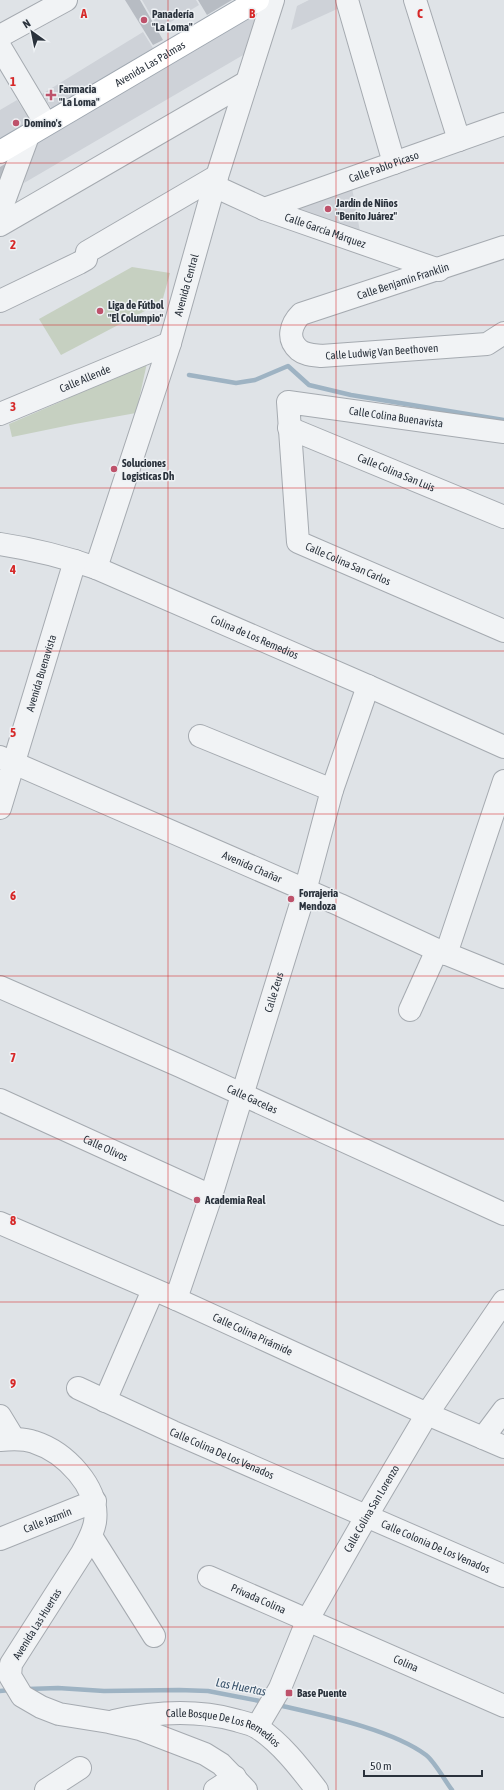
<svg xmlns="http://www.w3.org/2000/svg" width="504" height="1790" font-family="'Asap Condensed',sans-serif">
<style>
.built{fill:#ced2d8}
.green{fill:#c6d0c1}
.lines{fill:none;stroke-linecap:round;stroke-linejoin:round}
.stream{stroke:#9eb3c3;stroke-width:4.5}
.building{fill:#b7bcc3}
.minor-casing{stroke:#a5aab0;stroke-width:24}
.major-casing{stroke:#a0a8b1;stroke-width:24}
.minor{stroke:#f1f3f5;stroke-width:22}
.major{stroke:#fff;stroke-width:22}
.grid{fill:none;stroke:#d62828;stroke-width:1;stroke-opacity:0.55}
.poi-dot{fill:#be526b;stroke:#eef1f4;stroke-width:1.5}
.labels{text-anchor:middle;stroke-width:3;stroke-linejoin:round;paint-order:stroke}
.poi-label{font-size:11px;font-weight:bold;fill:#2a323c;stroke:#eef1f4;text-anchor:start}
.street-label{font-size:11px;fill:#2a323c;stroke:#eef1f4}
.water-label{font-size:12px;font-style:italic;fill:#39536b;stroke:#eef1f4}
.grid-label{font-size:13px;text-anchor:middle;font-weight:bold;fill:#d62828;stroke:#eef1f4;stroke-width:3;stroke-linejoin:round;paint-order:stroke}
</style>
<rect width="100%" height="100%" fill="#dfe3e7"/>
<g class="built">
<path d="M142 0H196L199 5 159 29Z"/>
<path d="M309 0H345L346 5 291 30 297 6Z"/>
<path d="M263 10 250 51 24 183 33 145Z"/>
<path d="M143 32 153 48 52 109 42 94Z"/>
<path d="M17 100 30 120 0 139V110Z"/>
<path d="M352 188 361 237 299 213 302 204Z"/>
</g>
<g class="green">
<path d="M132 267 170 273 162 302 61 355 39 319Z"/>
<path d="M147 363 136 413 75 424 12 437 9 424 67 399 74 389Z"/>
</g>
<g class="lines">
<g class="stream">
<path d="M189 375 236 383 255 380 288 366 309 385 351 395 504 420"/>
<path d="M28 1689 58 1688 104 1691 179 1690 208 1691 265 1702"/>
<path d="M0 1691 10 1690"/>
<path d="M278 1705C321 1715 391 1729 426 1755 435 1762 445 1781 452 1790"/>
</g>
</g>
<g class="building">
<path d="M125 0H140L163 40 153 45Z"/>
<path d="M198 0H232L207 15Z"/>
<path d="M5 164 1 186H0V167Z"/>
</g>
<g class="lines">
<g class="minor-casing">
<g id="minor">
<path d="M347 0 394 163"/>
<path d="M415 0 459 140"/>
<path d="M0 36 66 0"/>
<path d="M0 47 46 124"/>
<path id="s1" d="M214 186 264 209 439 270"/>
<path id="s2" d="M264 209 504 124"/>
<path d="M0 212 28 136"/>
<path d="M0 225 247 82"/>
<path id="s3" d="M504 247 301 314C291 324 286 339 299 350 305 355 314 355 321 356L487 344 504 333"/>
<path d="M0 301 79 263 86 259 87 252 217 176"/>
<path id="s4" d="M0 414 170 343"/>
<path id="s5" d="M289 428 504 517"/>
<path id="s6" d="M504 432 288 402 298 542 504 631"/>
<path id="s7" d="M0 544C33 549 65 557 96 568L368 686 504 747"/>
<path id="s8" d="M96 568 170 343 214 186 273 0"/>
<path d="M200 736 332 790"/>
<path id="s9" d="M0 757 340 905 437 950 504 977"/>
<path id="s10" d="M0 808 75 561"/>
<path d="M446 954 504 781"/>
<path id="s11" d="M0 987 180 1066 504 1214"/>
<path d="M410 1010 437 950"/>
<path id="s12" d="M0 1100 211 1196"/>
<path id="s13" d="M0 1223 176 1299 427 1414 504 1447"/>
<path id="s14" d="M176 1299 211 1196 305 891 332 790 368 686"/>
<path id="s15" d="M78 1388 173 1432 504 1576"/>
<path d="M105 1401 153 1290"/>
<path d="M0 1416 14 1439"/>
<path d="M483 1438 504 1410"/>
<path d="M0 1440C11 1439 23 1438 34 1442 65 1452 100 1487 95 1522 93 1534 87 1543 82 1553L11 1664 10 1676 22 1696 41 1707 59 1714 109 1722 140 1729 205 1754 221 1764 246 1790"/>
<path d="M91 1536 154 1636"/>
<path id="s16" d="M0 1539 95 1501"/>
<path id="s17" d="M209 1577 504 1706"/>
<path id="s18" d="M114 1721C154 1712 194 1709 235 1720 242 1722 252 1724 258 1728 282 1744 300 1768 317 1790"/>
<path id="s19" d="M257 1727 280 1688 308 1619 366 1517 427 1414 504 1301"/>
<path d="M46 1790 80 1768"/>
<path d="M215 1790 235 1777"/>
</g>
</g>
<g class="major-casing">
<g id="major">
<path id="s20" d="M0 152 258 0"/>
</g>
</g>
<use href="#minor" class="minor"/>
<use href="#major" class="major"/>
</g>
<path class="grid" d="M168 0V1790M336 0V1790M0 163H504M0 325H504M0 488H504M0 651H504M0 814H504M0 976H504M0 1139H504M0 1302H504M0 1465H504M0 1627H504"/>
<g class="poi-dot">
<circle cx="144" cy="20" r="4"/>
<path d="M49 89h4v4h4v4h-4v4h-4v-4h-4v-4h4z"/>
<circle cx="16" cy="123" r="4"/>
<circle cx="328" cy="209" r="4"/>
<circle cx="100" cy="311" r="4"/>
<circle cx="114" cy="469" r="4"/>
<circle cx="291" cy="899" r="4"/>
<circle cx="197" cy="1200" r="4"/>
<rect x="285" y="1689" width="8" height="8" rx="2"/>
</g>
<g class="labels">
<g class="poi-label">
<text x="152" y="18">Panadería<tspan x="152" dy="13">"La Loma"</tspan></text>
<text x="59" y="93">Farmacia<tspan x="59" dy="13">"La Loma"</tspan></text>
<text x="24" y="127">Domino's</text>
<text x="336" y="207">Jardín de Niños<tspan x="336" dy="13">"Benito Juárez"</tspan></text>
<text x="108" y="309">Liga de Fútbol<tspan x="108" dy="13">"El Columpio"</tspan></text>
<text x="122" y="467">Soluciones<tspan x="122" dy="13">Logisticas Dh</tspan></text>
<text x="299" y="897">Forrajeria<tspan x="299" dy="13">Mendoza</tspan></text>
<text x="205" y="1204">Academia Real</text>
<text x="297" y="1697">Base Puente</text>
</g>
<g class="street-label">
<text dy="4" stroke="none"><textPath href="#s20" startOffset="174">Avenida Las Palmas</textPath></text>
<text dy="4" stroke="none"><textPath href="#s2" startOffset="127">Calle Pablo Picaso</textPath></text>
<text dy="4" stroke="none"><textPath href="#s1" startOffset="120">Calle García Márquez</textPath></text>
<text transform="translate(403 281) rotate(-18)" y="4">Calle Benjamín Franklin</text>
<text dy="4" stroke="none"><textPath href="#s8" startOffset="297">Avenida Central</textPath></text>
<text dy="4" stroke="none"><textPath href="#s3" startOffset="339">Calle Ludwig Van Beethoven</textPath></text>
<text dy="4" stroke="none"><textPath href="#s4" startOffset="92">Calle Allende</textPath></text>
<text transform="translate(396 417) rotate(8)" y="4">Calle Colina Buenavista</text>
<text dy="4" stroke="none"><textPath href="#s5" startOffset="116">Calle Colina San Luis</textPath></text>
<text dy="4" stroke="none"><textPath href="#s6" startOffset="413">Calle Colina San Carlos</textPath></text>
<text dy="4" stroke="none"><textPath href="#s7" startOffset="272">Colina de Los Remedios</textPath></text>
<text dy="4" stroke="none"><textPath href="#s10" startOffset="141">Avenida Buenavista</textPath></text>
<text dy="4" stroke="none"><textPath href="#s9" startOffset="275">Avenida Chañar</textPath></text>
<text dy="4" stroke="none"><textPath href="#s14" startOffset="322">Calle Zeus</textPath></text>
<text dy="4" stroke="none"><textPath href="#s11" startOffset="276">Calle Gacelas</textPath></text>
<text dy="4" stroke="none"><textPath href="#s12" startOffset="116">Calle Olivos</textPath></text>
<text dy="4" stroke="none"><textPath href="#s13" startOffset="276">Calle Colina Pirámide</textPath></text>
<text dy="4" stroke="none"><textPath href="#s15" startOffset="158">Calle Colina De Los Venados</textPath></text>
<text dy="4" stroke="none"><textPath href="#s19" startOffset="247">Calle Colina San Lorenzo</textPath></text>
<text dy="4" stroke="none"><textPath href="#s16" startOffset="51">Calle Jazmín</textPath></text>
<text dy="4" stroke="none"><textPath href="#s15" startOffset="391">Calle Colonia De Los Venados</textPath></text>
<text dy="4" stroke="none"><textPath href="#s17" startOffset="54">Privada Colina</textPath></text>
<text transform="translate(37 1624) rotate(-58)" y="4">Avenida Las Huertas</text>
<text dy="4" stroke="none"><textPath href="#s17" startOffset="215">Colina</textPath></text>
<text dy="4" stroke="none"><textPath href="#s18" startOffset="113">Calle Bosque De Los Remedios</textPath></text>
</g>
<g class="water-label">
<text transform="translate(241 1687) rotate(11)" y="4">Las Huertas</text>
</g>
</g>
<g class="grid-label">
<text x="84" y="18">A</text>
<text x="252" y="18">B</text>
<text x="420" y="18">C</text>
<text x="13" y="86">1</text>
<text x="13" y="249">2</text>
<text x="13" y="411">3</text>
<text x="13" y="574">4</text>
<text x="13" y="737">5</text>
<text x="13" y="900">6</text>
<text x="13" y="1062">7</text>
<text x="13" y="1225">8</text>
<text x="13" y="1388">9</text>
</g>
<g transform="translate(32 32) rotate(327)" stroke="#eef1f4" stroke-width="3" paint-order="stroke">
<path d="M0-3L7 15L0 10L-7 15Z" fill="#2a323c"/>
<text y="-6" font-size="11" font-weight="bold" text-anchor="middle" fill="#2a323c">N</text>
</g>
<path d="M364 1770v6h118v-6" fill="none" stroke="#2a323c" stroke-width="2"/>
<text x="370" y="1770" font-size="12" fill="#2a323c" stroke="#eef1f4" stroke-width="3" paint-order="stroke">50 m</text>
</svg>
